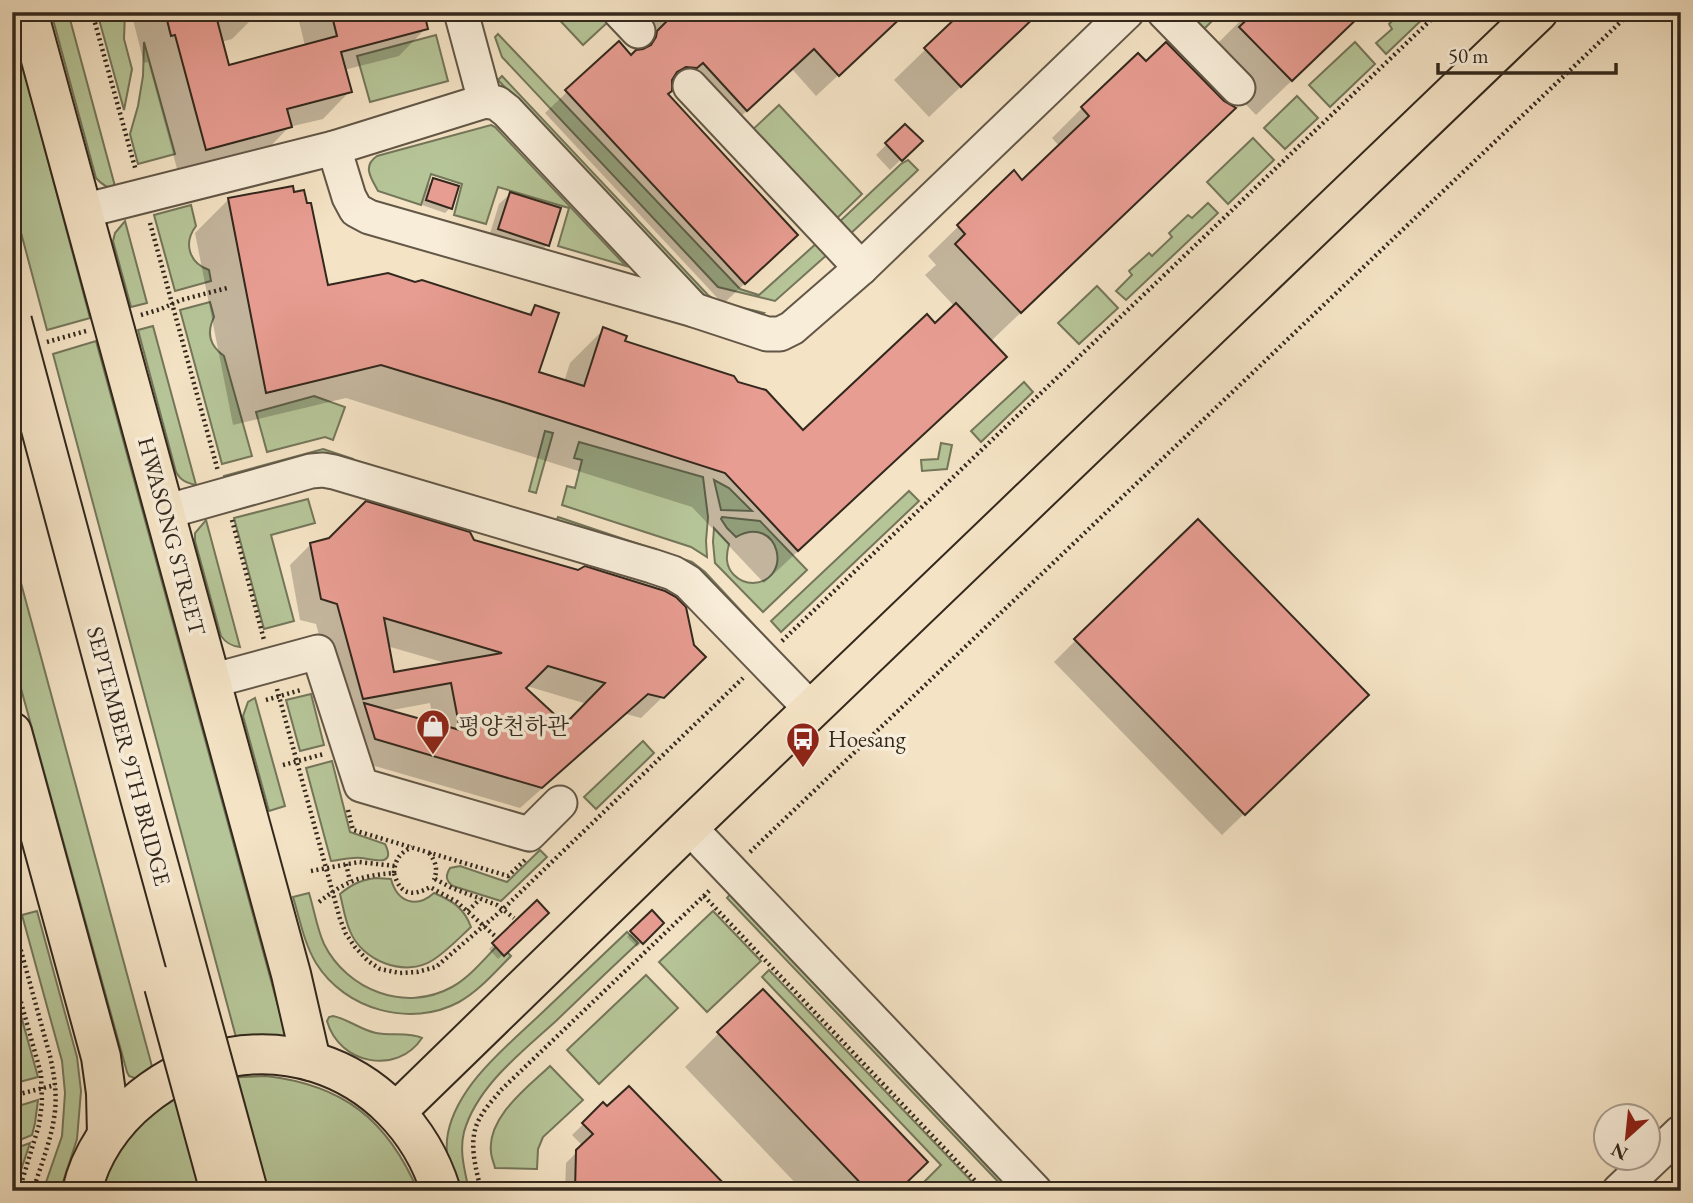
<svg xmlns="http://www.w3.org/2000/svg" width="1693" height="1203" font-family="'EB Garamond','Noto Serif KR',serif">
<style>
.green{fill:#b6c598;stroke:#74765a;stroke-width:2}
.shadow{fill:#0003;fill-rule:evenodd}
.building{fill:#e89d92;stroke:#33281d;stroke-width:2;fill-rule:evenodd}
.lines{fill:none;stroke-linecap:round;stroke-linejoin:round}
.minor-casing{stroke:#635747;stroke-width:37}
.major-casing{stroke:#33281d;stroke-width:42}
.path{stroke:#33281d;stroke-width:4.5;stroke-dasharray:2 3.5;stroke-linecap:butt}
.minor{stroke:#f8edd9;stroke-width:33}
.major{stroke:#f4e3c5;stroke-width:38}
.highway-bridge-casing{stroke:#33281d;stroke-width:42;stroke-linecap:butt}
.highway-bridge{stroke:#f4e3c5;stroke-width:38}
.labels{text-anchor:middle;stroke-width:7;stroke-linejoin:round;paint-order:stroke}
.street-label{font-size:23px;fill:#33281d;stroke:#f8edd9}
.poi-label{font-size:23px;fill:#33281d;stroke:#f8edd9;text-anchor:start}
</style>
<rect width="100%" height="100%" fill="#f4e3c5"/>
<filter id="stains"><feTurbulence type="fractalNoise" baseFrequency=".00286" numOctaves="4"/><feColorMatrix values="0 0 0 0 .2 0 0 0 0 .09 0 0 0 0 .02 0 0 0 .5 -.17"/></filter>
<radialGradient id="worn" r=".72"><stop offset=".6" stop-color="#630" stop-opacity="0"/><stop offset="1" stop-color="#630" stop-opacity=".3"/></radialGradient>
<g class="green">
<path d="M51 12H68L116 190C107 188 102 185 96 178Z"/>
<path d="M97 12H125L124 39 132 69 124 110Z"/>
<path d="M552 12H600L609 21 583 45Z"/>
<path d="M1200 12H1221L1201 32 1191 21Z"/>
<path d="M1402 12H1430L1386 54 1376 43 1392 29 1389 24Z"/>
<path d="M12 26 90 318 47 330 12 199Z"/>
<path d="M498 34 740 289 759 295 818 242 829 253 775 301 718 287 502 57 495 37Z"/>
<path d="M436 35 448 81 370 102 357 56Z"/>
<path d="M144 42 175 154 138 164 130 134 138 106 143 76Z"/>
<path d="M1355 42 1375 64 1330 107 1309 85Z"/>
<path d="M502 76 708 295C722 306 746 308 764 313L757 318 704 299 498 80Z"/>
<path d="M1297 96 1318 118 1285 149 1264 128Z"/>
<path d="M779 105 862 194 833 222 749 133Z"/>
<path d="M491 125 495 127 626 266 558 246 569 208 498 187 486 224 454 215 462 184 431 174 421 205 378 191C371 178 362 166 377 156Z"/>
<path d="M1253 138 1274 160 1228 204 1207 182Z"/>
<path d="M908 160 918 170 847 237 836 225 901 164Z"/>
<path d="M1208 203 1218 213 1126 300 1116 291 1132 275 1129 271 1149 253 1152 256 1172 237 1169 233 1188 215 1192 218Z"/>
<path d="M191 205 196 226C183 243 189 263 209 270L211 281 175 291 154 215Z"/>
<path d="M125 221 147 303 131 307 113 241 115 233Z"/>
<path d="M1097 286 1118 308 1079 344 1058 323Z"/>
<path d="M210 302 214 317C206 333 210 346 224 356L252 456 222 464 180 310Z"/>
<path d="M153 326 196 485C187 483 181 481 176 472L138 330Z"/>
<path d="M96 341 284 1028 285 1038 237 1041 53 354Z"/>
<path d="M1024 382 1033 392 981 442 971 431Z"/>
<path d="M314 396 345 407 333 440 325 437 267 452 256 412Z"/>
<path d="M545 431 553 433 536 493 529 491Z"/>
<path d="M579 442 703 477 708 517 706 541 707 557 691 547 562 505 567 486 575 488 582 460 574 458Z"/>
<path d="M941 443 952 445 947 469 922 471 921 460 938 459Z"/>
<path d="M323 449 353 459 352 462 225 481 224 476Z"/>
<path d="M714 480 729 488 752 511 721 510Z"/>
<path d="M909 491 919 501 781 632 771 621Z"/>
<path d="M308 499 315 523 271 535 294 621 264 629 234 518Z"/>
<path d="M558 517 692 562 705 572 770 642 766 645 556 522Z"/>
<path d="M722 517 760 521 807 570 763 612 715 563 713 542 714 528 729 544C726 555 725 566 734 575 739 580 746 583 753 583 794 581 780 513 736 537L727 528 721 519Z"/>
<path d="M206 520 240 647C231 646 226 643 221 636L195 541V533Z"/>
<path d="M12 550 153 1070 137 1079 129 1076 127 1072 12 656Z"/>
<path d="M311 694 324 745 300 751 286 700Z"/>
<path d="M255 698 285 806 269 811 243 716 248 702Z"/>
<path d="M643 741 654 753 596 809 584 797Z"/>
<path d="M332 761 350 832 385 844C397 868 372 859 361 858 351 857 341 860 331 861L306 768Z"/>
<path d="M540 850 547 857 501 901 453 886C446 881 445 876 450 868L460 866 507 882Z"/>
<path d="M376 878 391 879C397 902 416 909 434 893 453 901 464 908 471 927 459 938 447 951 433 960 405 978 362 961 350 931 345 920 343 906 340 894 352 884 361 880 376 878Z"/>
<path d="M309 893C314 909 317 929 324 944 347 990 405 1013 452 987 470 977 484 959 499 944L511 956C495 972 479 991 459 1002 411 1028 345 1010 316 963 304 943 300 920 293 897Z"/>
<path d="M731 893 1011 1187 1007 1191 727 898Z"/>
<path d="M37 911 77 1057 81 1091 77 1139 60 1191H43L62 1136 65 1093 62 1061 22 915Z"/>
<path d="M713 911 761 961 707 1012 659 962Z"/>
<path d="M627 932 638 943C610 969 583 995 556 1021 522 1052 477 1086 464 1132 459 1152 465 1171 469 1191H453C450 1172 444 1152 448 1133 458 1083 511 1043 546 1009 573 983 600 958 627 932Z"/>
<path d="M769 970 981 1191H915L941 1165 762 977Z"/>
<path d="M646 975 678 1008 599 1084 567 1050Z"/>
<path d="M18 1005 38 1077 12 1084V1007Z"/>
<path d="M333 1016C348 1019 361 1030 376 1033 391 1036 410 1032 422 1038 397 1076 339 1064 327 1021L329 1017Z"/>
<path d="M550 1066 583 1100 543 1137 538 1149 537 1169 495 1168C494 1163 491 1157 491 1152 487 1117 528 1087 550 1066Z"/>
<path d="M266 1076C343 1085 387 1119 418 1191H99L117 1153 132 1133 150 1115 170 1100 216 1081 241 1077Z"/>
<path d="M38 1100 35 1123 32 1135 20 1140 12 1138V1108Z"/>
<path d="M30 1143 14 1191H12V1145L22 1146Z"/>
</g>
<g class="shadow">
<path d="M131 12H259L232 39 221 42 227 67 305 46 299 21 307 12H422L426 28 399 56 344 70 350 91 323 119 289 127 263 154 179 176 148 62 144 63Z"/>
<path d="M615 12H906L816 96 792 69 725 131 680 83 674 89H670L666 95 774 256 723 304 545 113 567 92 631 57 645 45Z"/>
<path d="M964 12H1039L929 117 894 80Z"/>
<path d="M1249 12H1363L1256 115 1206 63 1213 48Z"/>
<path d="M1082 108 1204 138 990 342 971 390 764 583 692 507 346 398 233 425 195 233 229 199 327 287 526 316 535 307 537 373 564 382 570 363 604 329 623 342 737 383 803 433 935 325 955 307 925 275 936 265 928 256 1013 173 1022 182 1060 147 1052 138Z"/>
<path d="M905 126 920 141 890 170 876 155Z"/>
<path d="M433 180 450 208 445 213 422 205 428 185Z"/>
<path d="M510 194 547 245 537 256 488 240 499 204Z"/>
<path d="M473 542 704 657 641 718 626 714 520 808 354 760 316 624 300 620 290 565 311 544ZM387 646 449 664 393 674ZM520 684 587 704 565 726ZM430 703 434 725 387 711Z"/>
<path d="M1076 640 1345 717 1222 835 1054 662Z"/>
<path d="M536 902 547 913 498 959 489 949Z"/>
<path d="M651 913 662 923 637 947 627 937Z"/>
<path d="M719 1033 897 1191H803L685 1067Z"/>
<path d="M603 1105 728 1191H565L566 1163 583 1146 572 1135Z"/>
</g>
<g class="building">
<path d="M165 12H215L229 65 337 36 331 12H424L428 29 341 52 352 92 287 109 292 127 206 150 175 35 171 36Z"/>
<path d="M656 12H907L839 76 814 49 747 111 703 63 697 68 686 67 677 72 672 80V91L668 94 798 235 745 284 565 90 619 41 631 55 636 50 643 49 651 45 656 37 657 31 666 22Z"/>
<path d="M962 12H1040L961 87 924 48Z"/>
<path d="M1255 12H1364L1292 81 1239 27Z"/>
<path d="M1166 42 1224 101 1236 108 1021 313 955 244 965 234 957 225 1014 170 1022 180 1089 116 1081 107 1138 53 1146 61Z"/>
<path d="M905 124 923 141 902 161 885 143Z"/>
<path d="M433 178 459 186 452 209 426 200Z"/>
<path d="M293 186 294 192 304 190 307 203H311L328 285 388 273 415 282 422 280 531 315 535 305 559 313 539 372 584 386 603 327 627 336 625 341 734 376 738 382 766 390 803 430 927 314 935 323 956 303 1007 357 798 551 725 473 503 402 381 365 266 393 228 198Z"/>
<path d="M510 192 561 208 549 246 498 229Z"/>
<path d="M366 501 470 532 474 540 578 570 585 566 665 591 676 597 686 607 694 645 706 657 664 698 648 694 542 788 375 739 364 703 460 730 451 683 363 699 337 604 321 599 310 543 329 538ZM384 618 502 653 394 672ZM548 666 605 683 565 724 526 688Z"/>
<path d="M1198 519 1369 695 1245 815 1074 639Z"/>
<path d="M537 900 549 913 504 956 492 943Z"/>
<path d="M652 910 664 923 643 944 630 931Z"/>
<path d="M763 989 928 1162 898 1191H868L717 1032Z"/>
<path d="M629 1086 731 1191H575L576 1150 593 1134 582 1123 603 1102 607 1106Z"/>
</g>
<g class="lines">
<g class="minor-casing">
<g id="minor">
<path d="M461 12 485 101"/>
<path d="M620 12 638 31"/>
<path d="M1164 12 1238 88"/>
<path d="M690 86 861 268"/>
<path d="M334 148 349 197 356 210 369 217 694 310 767 334H780L792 328 861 268 1127 12"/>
<path d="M83 211 334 148 485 101 497 103 507 111 694 310"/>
<path d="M165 512 311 471 323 470 334 472 652 566 673 573 688 582 811 709"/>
<path d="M211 681 318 652 361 785 529 834 560 803"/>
<path d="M689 827 1035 1191"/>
<path d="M1619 1191 1681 1132"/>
</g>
</g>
<g class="major-casing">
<g id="major">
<path d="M28 12 291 974 311 1061"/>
<path d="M12 732 101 1057 106 1093 107 1135"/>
<path d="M396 1112 689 827 1538 12"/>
<path d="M82 1191C90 1155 113 1121 142 1098 249 1011 400 1060 441 1191"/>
</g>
</g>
<g class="path">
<path d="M92 12 136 171"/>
<path d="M150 223 218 471"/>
<path d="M141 315 161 309 181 300 227 288"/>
<path d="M47 342 86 331"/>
<path d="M232 520 264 640"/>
<path d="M782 641 1439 12"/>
<path d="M277 689 340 919 346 934 355 947 368 961 380 969 400 973 417 972 436 967 502 910 743 678"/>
<path d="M266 700 301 690"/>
<path d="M283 765 324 754"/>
<path d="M348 810 353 830 508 876 525 860"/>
<path d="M750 852 1631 12"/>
<path d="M429 853C436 862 438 869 434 880"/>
<path d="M346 864 350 881"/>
<path d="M311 871 359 862 395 866"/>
<path d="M394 873C395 859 400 853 412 847"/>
<path d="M435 879 452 888 497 905 514 918"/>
<path d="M704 896 985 1191"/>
<path d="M319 902C346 881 359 876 394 873 400 895 412 897 430 887L457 902 496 937"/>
<path d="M468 911 480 899"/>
<path d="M12 918 50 1056C54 1074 57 1092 55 1111 52 1139 41 1164 33 1191"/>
<path d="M12 970 41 1074 42 1103 39 1125 19 1191"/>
<path d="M12 1096 55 1085"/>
<path d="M481 1191C477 1172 470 1150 475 1130 479 1114 492 1101 502 1089L711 889"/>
</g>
<use href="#minor" class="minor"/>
<use href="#major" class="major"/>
<g class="highway-bridge-casing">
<g id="highway-bridge">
<path d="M12 321 142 805 248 1191"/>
<path d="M164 986 220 1191"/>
</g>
</g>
<use href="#highway-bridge" class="highway-bridge"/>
</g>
<defs>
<g id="shop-pin" transform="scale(1.75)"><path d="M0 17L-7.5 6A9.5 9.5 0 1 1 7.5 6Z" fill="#8f2418" stroke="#f8edd9"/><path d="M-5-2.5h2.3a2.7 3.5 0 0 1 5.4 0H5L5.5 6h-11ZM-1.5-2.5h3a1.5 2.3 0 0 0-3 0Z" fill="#fff"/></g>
<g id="bus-pin" transform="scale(1.75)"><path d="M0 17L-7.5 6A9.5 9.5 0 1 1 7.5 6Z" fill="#8f2418" stroke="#f8edd9"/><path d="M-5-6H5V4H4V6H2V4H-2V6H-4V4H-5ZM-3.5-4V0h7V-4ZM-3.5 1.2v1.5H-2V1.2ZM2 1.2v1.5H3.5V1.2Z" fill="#fff"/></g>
</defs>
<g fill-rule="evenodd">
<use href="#shop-pin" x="433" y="726"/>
<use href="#bus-pin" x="803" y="739"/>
</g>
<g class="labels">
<g class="street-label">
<text transform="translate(172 536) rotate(75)" y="8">HWASONG STREET</text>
<text transform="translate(129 756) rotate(75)" y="8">SEPTEMBER 9TH BRIDGE</text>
</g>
<g class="poi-label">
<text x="458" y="734">평양천하관</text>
<text x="828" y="747">Hoesang</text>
</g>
</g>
<rect width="1693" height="1203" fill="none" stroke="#f4e3c5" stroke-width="42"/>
<rect x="14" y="14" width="1665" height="1175" fill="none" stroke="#33281d" stroke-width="3.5"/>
<rect x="21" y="21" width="1651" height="1161" fill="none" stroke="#33281d" stroke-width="2"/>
<g transform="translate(1627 1137) rotate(207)"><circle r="33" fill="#f8edd9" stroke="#a99e8e" stroke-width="2"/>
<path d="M0-5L12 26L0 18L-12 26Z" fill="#8f2418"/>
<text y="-10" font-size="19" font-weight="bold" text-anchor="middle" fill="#33281d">N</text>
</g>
<path d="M1438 63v10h178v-10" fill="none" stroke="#33281d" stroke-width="3.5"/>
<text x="1448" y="63" font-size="21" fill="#33281d" stroke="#f8edd9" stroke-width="5" paint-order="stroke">50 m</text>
<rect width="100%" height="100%" filter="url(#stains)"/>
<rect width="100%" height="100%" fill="url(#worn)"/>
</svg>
